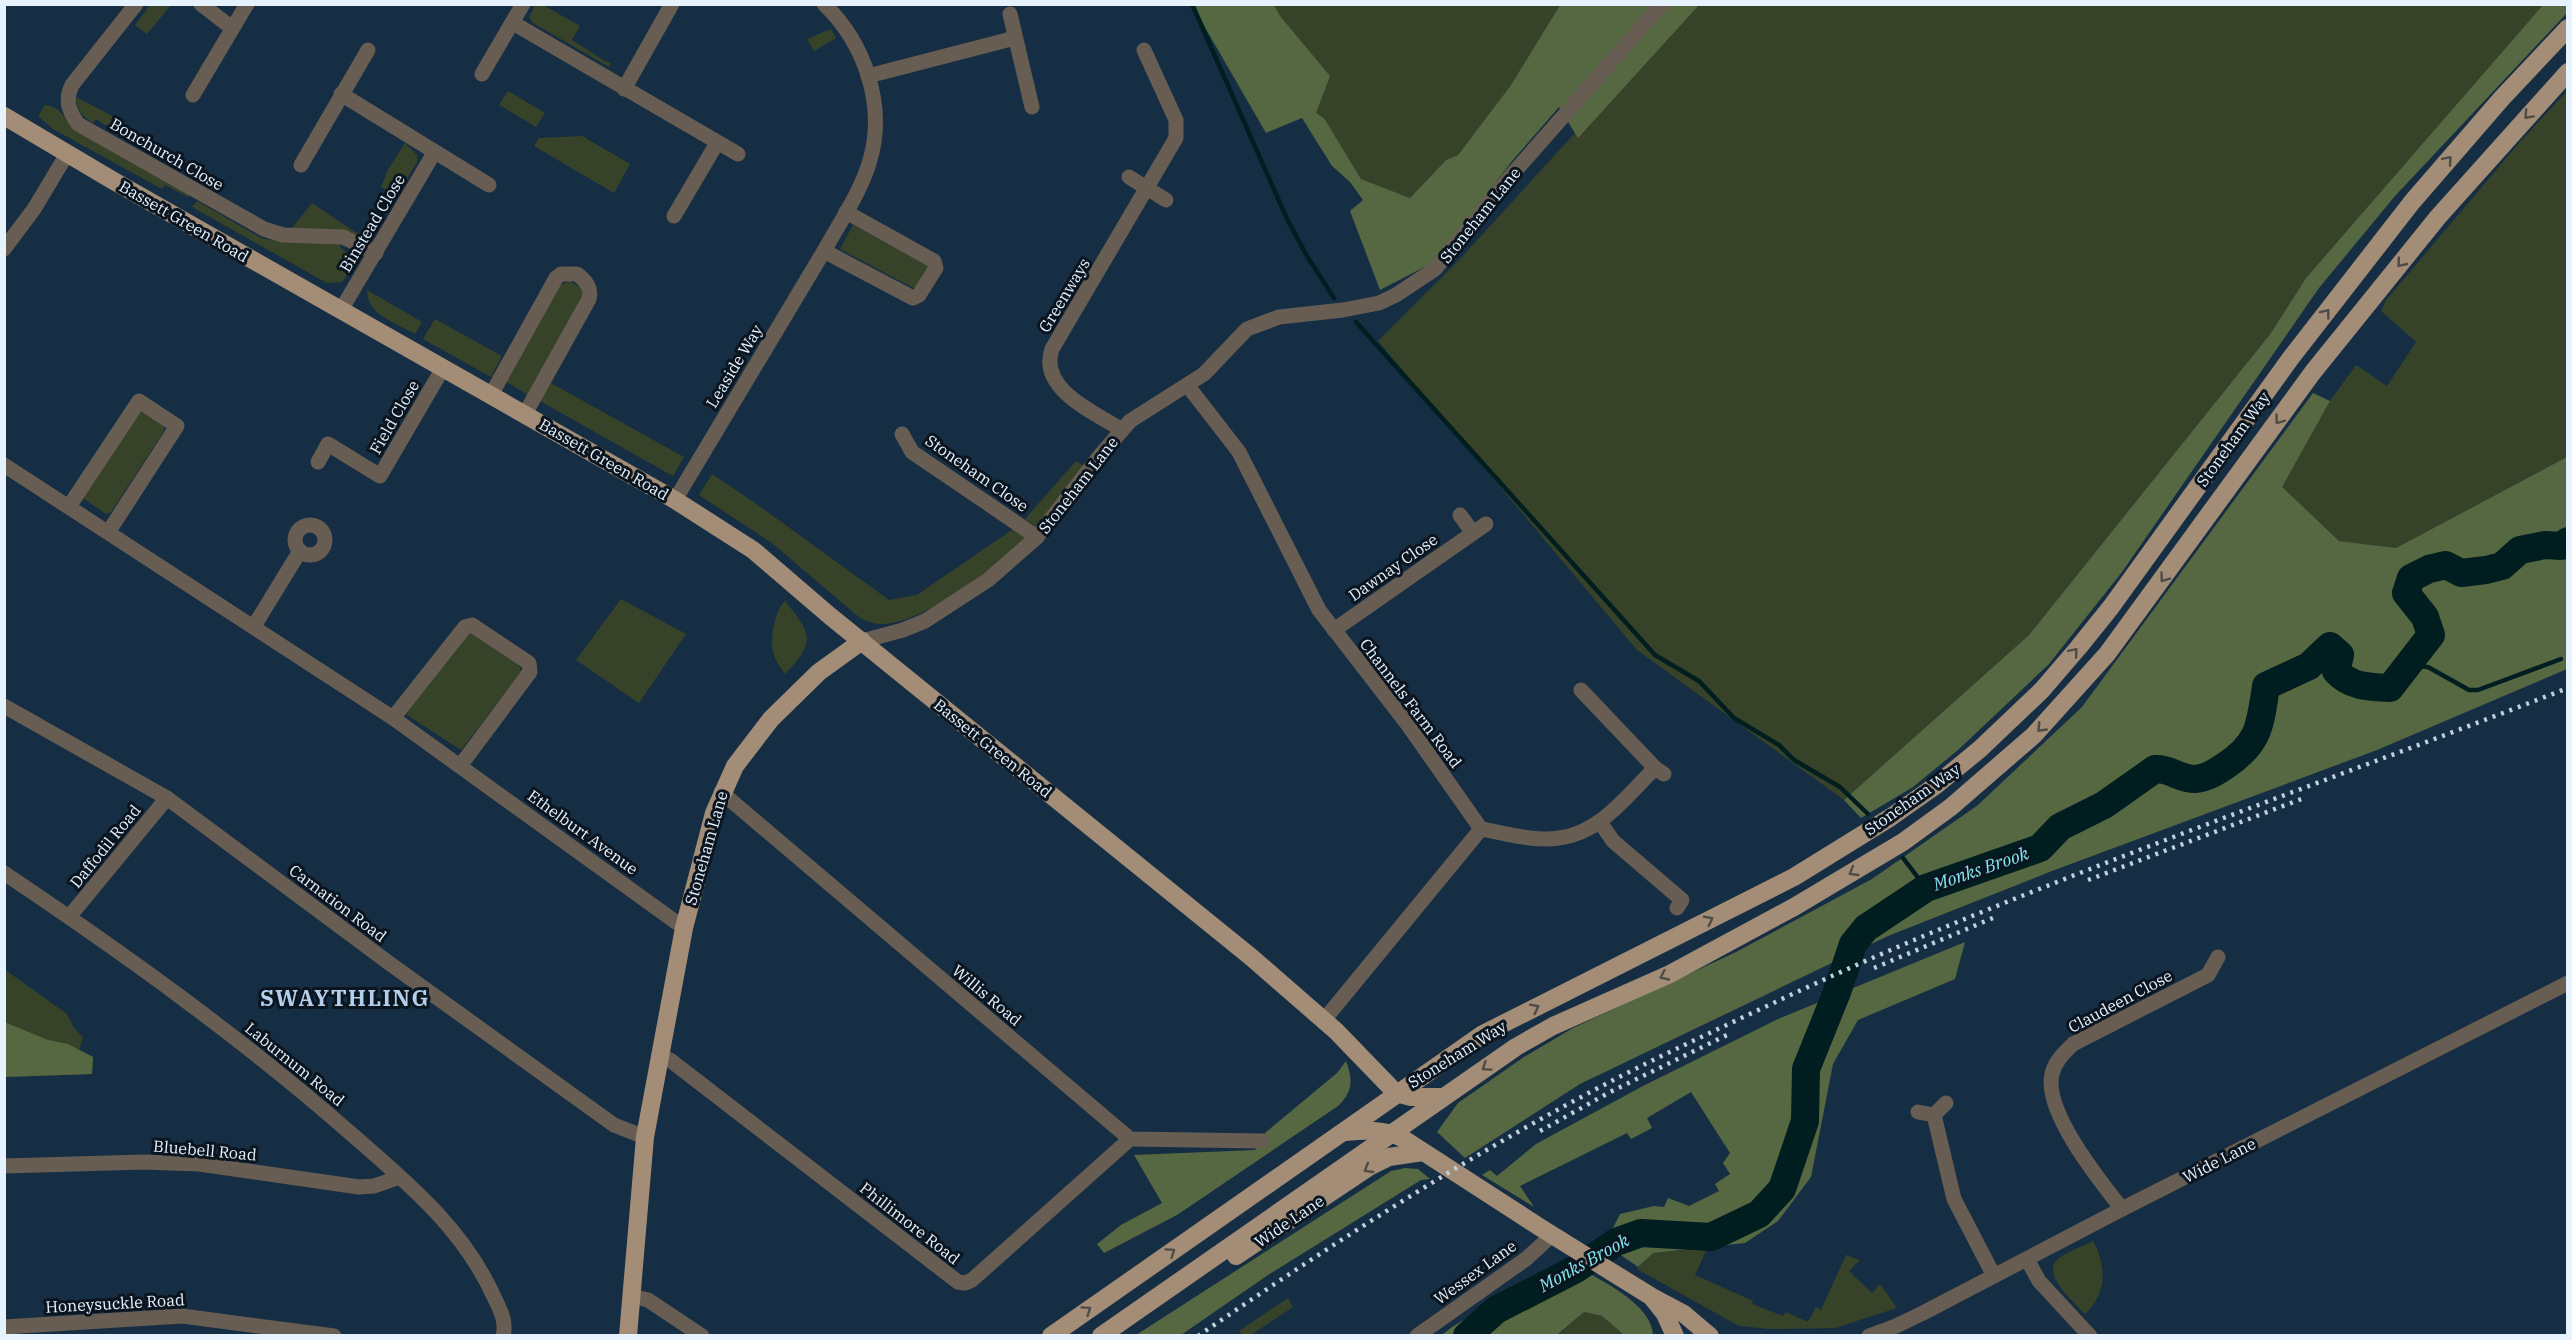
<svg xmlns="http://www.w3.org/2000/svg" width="2572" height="1340" font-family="'IBM Plex Serif',serif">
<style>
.green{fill:#374328}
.forest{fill:#566842}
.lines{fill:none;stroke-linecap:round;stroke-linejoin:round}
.stream{stroke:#001d20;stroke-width:4.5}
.river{stroke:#001d20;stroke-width:28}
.minor{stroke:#685d52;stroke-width:15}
.major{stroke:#a38d77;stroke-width:18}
.rail{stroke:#c2d0dd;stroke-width:4.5;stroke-dasharray:3 6;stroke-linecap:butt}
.oneway{stroke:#4f4b47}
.labels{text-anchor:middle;stroke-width:6;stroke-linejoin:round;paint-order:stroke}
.street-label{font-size:16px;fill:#e6f2fd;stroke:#0b151f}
.water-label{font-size:18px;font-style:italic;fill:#89e7f0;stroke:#0b151f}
.district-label{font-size:22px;font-weight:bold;letter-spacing:1.5px;fill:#b3cfeb;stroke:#0b151f}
</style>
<rect width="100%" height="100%" fill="#162e43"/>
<g class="green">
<path d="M150 5H171L147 34 135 25Z"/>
<path d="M535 5H543L580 26 572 40 605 61 611 63 609 67 533 23 529 17Z"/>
<path d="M1274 5H1560L1511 85 1458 155 1446 160 1410 198 1361 179 1324 118 1316 113Z"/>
<path d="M1692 5H2544L2306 278 2271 333 2029 635 1844 800 1637 650 1378 341 1459 260Z"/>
<path d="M831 29 836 38 814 51 807 39Z"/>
<path d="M508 91 545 113 536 127 499 105Z"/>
<path d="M2567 91V457L2396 548 2338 541 2281 487 2330 401 2356 365 2387 386 2416 342 2381 311 2386 300 2519 143Z"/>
<path d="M76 97 122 121 114 131 96 119 93 123C82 116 76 110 76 97Z"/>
<path d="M45 105C57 107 61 111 67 121L190 195 188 197 165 185 162 189 53 129 38 116Z"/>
<path d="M582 136 630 164 614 193 534 146 539 138Z"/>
<path d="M405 143 417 155V162L397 195 381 187 388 170Z"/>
<path d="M197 201 263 239 341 243 340 247 351 256V270L342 282 327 283 192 207Z"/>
<path d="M312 203 355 232 366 235 363 239 292 228Z"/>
<path d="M853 225 928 266V271L915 289 840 249Z"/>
<path d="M569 281 582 288 584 293 528 395 505 381 560 285Z"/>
<path d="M367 290 422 322 415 334C396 323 367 315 367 290Z"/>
<path d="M435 319 502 356 491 377 423 339Z"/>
<path d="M551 383 684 457 673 476 540 401Z"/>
<path d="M144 412 164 426V431L111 512 106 514 83 498 140 413Z"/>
<path d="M1076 461 1086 467 1037 527 1025 519Z"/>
<path d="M712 474 755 503 889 600 917 595 1016 527 1030 538C997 563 916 633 873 623 869 622 864 620 860 618L772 543 699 495Z"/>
<path d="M621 599 686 634 639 703 576 660Z"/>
<path d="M785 601C811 633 817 642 785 674 781 668 775 660 773 652 770 638 775 610 785 601Z"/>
<path d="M470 632 518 665 522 671 461 750 407 715 408 711Z"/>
<path d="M4 969 67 1014 74 1028 83 1037 79 1051 93 1057 92 1074 5 1077Z"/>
<path d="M2093 1241C2107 1266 2107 1294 2085 1314 2075 1303 2040 1274 2058 1259 2067 1251 2083 1247 2093 1241Z"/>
<path d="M1704 1248 1706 1251 1695 1275 1753 1301 1752 1304 1783 1316 1786 1312 1808 1322 1816 1307 1821 1310 1846 1255 1860 1260 1849 1271 1872 1293 1880 1284 1897 1308 1835 1328 1770 1329 1739 1326 1637 1269 1652 1253Z"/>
<path d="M1288 1298 1293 1307 1251 1335H1242L1239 1331Z"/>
<path d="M1584 1312 1602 1316 1624 1335 1557 1336Z"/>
</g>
<g class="forest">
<path d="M2544 4 2567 5V13L2395 196 2319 288 2122 572 2049 664 1958 750 1913 787 1861 818 1844 800 2029 635 2271 333 2306 278Z"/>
<path d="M1192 5H1274L1280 16 1330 76 1316 113 1324 118 1361 179 1410 198 1446 160 1458 155 1511 85 1560 5H1699L1578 138 1559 107 1512 161 1436 261 1380 290 1350 211 1363 200 1350 182 1332 166 1302 118 1266 133Z"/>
<path d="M2313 393 2330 401 2282 487 2339 541 2396 548 2567 457V669L2377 750 2052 871 1888 936 1580 1084 1465 1158 1437 1132 1458 1103 1524 1057 1573 1028 1736 952 1872 879 1978 805 2082 707Z"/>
<path d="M1965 942 1955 979 1858 1020 1833 1064 1811 1177 1778 1221 1745 1243 1653 1253 1638 1267 1605 1244 1620 1214 1654 1206 1664 1207 1668 1198 1689 1206 1719 1191 1715 1184 1730 1174 1723 1163 1730 1153 1691 1092 1647 1118 1652 1128 1631 1139 1627 1133 1520 1186 1534 1207 1482 1175 1490 1170 1497 1176 1536 1144 1643 1086 1778 1019Z"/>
<path d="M4 1022 48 1040 68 1044 93 1057 92 1074 5 1077Z"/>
<path d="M1346 1061C1353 1080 1353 1092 1338 1106L1177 1215 1104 1253 1097 1244 1121 1225 1162 1203 1134 1155 1255 1150 1265 1133 1337 1073Z"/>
<path d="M1405 1168 1418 1169 1430 1179 1421 1180 1268 1275 1181 1335 1171 1334 1136 1335 1391 1171Z"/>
<path d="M1564 1260C1590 1275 1652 1301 1653 1335H1624L1602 1316 1584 1312 1557 1335H1442L1452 1327Z"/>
</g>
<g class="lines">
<g class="stream">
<path d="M1192 4 1287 219 1307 256 1334 298"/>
<path d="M1356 322 1655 655 1699 681 1734 718 1779 745 1794 760 1840 787 1868 814"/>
<path d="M2409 665 2428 667 2469 690H2478L2561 659"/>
<path d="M1903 858 1926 888"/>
</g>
<path class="river" d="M1467 1336 1496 1310 1576 1269 1616 1242 1641 1233 1711 1237 1759 1214 1782 1189 1805 1121 1806 1069 1837 992 1853 944 1866 928 1926 888 2040 848 2060 827 2104 805 2155 769C2170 768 2179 779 2195 779 2207 778 2216 772 2225 766 2260 743 2260 725 2266 686L2309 666 2330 646 2340 655 2336 671C2350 687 2370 687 2390 688L2431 635 2425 617 2406 593 2411 578 2429 569 2446 565 2461 573 2486 570 2502 566 2520 550 2545 545 2561 546 2568 541"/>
<g class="minor">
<path d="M136 4 72 85C65 100 68 110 78 124L264 229 283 235 343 237 376 253"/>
<path d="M201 4 232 28"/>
<path d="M1010 14 1032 107"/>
<path d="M513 23 738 154"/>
<path d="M482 74 523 4"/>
<path d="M868 76 1015 38"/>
<path d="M624 89 672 4"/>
<path d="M341 94 489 185"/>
<path d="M193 95 247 4"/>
<path d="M301 165 368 50"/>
<path d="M1129 177 1166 200"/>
<path d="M674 216 717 143"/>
<path d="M4 249 34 209 67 154"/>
<path d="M824 251 913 298 919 295 936 268 934 261 846 212"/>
<path d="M341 310 434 153"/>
<path d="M1188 386 1239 452 1319 610 1408 725 1481 829"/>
<path d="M491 395 556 278 561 274H577C586 281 592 288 589 299L525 414"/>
<path d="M1122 430C1094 412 1038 389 1052 349L1176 138V120L1144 50"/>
<path d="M902 434 912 452 1037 537"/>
<path d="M318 462 328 444 380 476 443 368"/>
<path d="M4 465 393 718 684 928"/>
<path d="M675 500 824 251C840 222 861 192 870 160 886 106 865 43 824 4"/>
<path d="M70 505 139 401 177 426 109 531"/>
<path d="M1460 515 1473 533"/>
<circle cx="310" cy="540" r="15"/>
<path d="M254 626 300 551"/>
<path d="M1334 630 1486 524"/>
<path d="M862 641 903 630 925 621 988 580 1037 537 1098 458 1130 421 1204 374 1247 329 1279 317 1343 310 1379 303 1396 295 1435 269 1509 178 1662 4"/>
<path d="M1581 690 1655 768 1664 774"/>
<path d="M4 706 167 798 389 963 614 1125 645 1137"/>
<path d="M393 718 465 627 472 625 529 663 530 672 460 766"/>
<path d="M721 792 1130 1139 1262 1141"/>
<path d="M1600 822 1613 841 1682 900 1677 908"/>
<path d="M1481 829C1505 833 1534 842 1559 838 1600 833 1627 796 1655 768"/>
<path d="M4 873C126 955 246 1041 356 1138 410 1185 464 1230 494 1297 500 1309 507 1322 503 1336"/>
<path d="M69 917 167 798"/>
<path d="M1324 1020 1481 829"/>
<path d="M659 1055 670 1060 958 1282 965 1283 972 1280 1130 1139"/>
<path d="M1918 1112 1934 1115 1946 1103"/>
<path d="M1934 1115 1954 1199 1994 1276"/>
<path d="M4 1166 144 1162 199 1164 359 1187 374 1186 400 1177"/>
<path d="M2122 1209C2100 1181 2043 1111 2052 1074 2055 1061 2064 1053 2073 1044L2208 975 2218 957"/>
<path d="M2027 1259 2039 1281 2090 1336"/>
<path d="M631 1296 648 1300 702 1336"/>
<path d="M4 1327 182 1316 334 1336"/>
<path d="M1417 1336 1526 1259 1552 1235"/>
<path d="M1869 1336 1896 1326 1923 1313 2122 1209 2568 983"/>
</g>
<g class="major">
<path d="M4 116 112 180 675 500 753 550 830 616 1251 957 1336 1031 1396 1093 1411 1097H1442"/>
<path d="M1345 1132C1365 1130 1384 1129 1402 1138L1541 1228 1652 1297 1684 1314 1710 1336"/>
<path d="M1236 1256 1369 1167 1389 1157 1423 1152"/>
<path d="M1653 1299 1665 1314 1675 1336"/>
<path d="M628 1336 645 1137 684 928 714 813 735 766 771 719 819 672 862 641"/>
<path d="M1051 1336 1483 1034 1794 877 1891 817 1935 786 1980 749 2042 690 2078 648 2111 607 2290 359 2412 202 2502 98 2568 28"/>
<path d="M1101 1336 1516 1047 1553 1026 1670 974 1794 907 1903 842 1951 807 2034 735 2107 654 2313 372 2438 217 2568 72"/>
</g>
<g class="rail">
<path d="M2088 880 2304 798"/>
<path d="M1874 968 1993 918"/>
<path d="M1540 1131 1610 1092 1727 1035"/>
<path d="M1198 1336C1351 1231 1508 1129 1676 1049 1758 1010 1842 970 1926 935 2137 847 2354 771 2568 688"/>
</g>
</g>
<defs><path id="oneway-chevron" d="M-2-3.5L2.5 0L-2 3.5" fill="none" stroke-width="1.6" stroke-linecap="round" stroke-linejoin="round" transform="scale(1.5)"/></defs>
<g class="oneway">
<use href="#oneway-chevron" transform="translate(2528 115) rotate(133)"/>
<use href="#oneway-chevron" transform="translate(2448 160) rotate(-49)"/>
<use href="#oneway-chevron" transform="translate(2401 263) rotate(129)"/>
<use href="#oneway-chevron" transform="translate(2326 313) rotate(-52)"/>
<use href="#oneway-chevron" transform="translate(2279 420) rotate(126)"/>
<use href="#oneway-chevron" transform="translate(2164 578) rotate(126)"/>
<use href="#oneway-chevron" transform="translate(2074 652) rotate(-50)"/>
<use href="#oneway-chevron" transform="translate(2041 728) rotate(134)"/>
<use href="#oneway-chevron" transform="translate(1853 872) rotate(150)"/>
<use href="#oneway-chevron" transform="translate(1709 920) rotate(-27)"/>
<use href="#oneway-chevron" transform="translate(1664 976) rotate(155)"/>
<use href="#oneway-chevron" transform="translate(1535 1008) rotate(-27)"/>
<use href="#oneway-chevron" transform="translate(1486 1067) rotate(146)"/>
<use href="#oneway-chevron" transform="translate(1368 1169) rotate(149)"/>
<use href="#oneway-chevron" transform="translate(1171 1252) rotate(-35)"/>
<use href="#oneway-chevron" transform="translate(1087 1310) rotate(-35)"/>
</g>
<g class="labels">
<g class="street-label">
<text transform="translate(167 154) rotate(30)" y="6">Bonchurch Close</text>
<text transform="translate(1480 215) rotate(-51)" y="6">Stoneham Lane</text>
<text transform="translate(184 221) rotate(30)" y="6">Bassett Green Road</text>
<text transform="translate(372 223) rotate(-59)" y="6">Binstead Close</text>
<text transform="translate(1064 295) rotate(-59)" y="6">Greenways</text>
<text transform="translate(734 366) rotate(-59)" y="6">Leaside Way</text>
<text transform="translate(394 417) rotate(-60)" y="6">Field Close</text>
<text transform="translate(2233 439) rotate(-54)" y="6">Stoneham Way</text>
<text transform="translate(604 459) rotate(30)" y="6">Bassett Green Road</text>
<text transform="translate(977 473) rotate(35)" y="6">Stoneham Close</text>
<text transform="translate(1078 485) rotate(-52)" y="6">Stoneham Lane</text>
<text transform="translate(1393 567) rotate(-35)" y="6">Dawnay Close</text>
<text transform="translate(1411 703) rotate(53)" y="6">Channels Farm Road</text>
<text transform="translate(993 748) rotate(39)" y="6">Bassett Green Road</text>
<text transform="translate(1912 799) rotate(-35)" y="6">Stoneham Way</text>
<text transform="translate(583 832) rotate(36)" y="6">Ethelburt Avenue</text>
<text transform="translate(105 846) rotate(-51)" y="6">Daffodil Road</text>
<text transform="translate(706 848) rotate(-74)" y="6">Stoneham Lane</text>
<text transform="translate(338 903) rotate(37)" y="6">Carnation Road</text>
<text transform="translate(987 995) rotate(40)" y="6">Willis Road</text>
<text transform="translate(2120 1001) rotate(-28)" y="6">Claudeen Close</text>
<text transform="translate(1457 1054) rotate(-32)" y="6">Stoneham Way</text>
<text transform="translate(295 1064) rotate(39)" y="6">Laburnum Road</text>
<text transform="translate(205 1150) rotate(5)" y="6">Bluebell Road</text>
<text transform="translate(2219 1160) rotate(-27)" y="6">Wide Lane</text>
<text transform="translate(1289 1221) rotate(-34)" y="6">Wide Lane</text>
<text transform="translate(910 1223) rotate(38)" y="6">Phillimore Road</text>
<text transform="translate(1475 1272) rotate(-36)" y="6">Wessex Lane</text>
<text transform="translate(115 1303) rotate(-3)" y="6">Honeysuckle Road</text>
</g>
<g class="water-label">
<text transform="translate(1981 869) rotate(-19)" y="6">Monks Brook</text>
<text transform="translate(1584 1263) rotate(-29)" y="6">Monks Brook</text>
</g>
<g class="district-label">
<text x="345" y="1006">SWAYTHLING</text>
</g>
</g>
<rect width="2572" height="1340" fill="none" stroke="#e6f2fd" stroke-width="12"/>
</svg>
